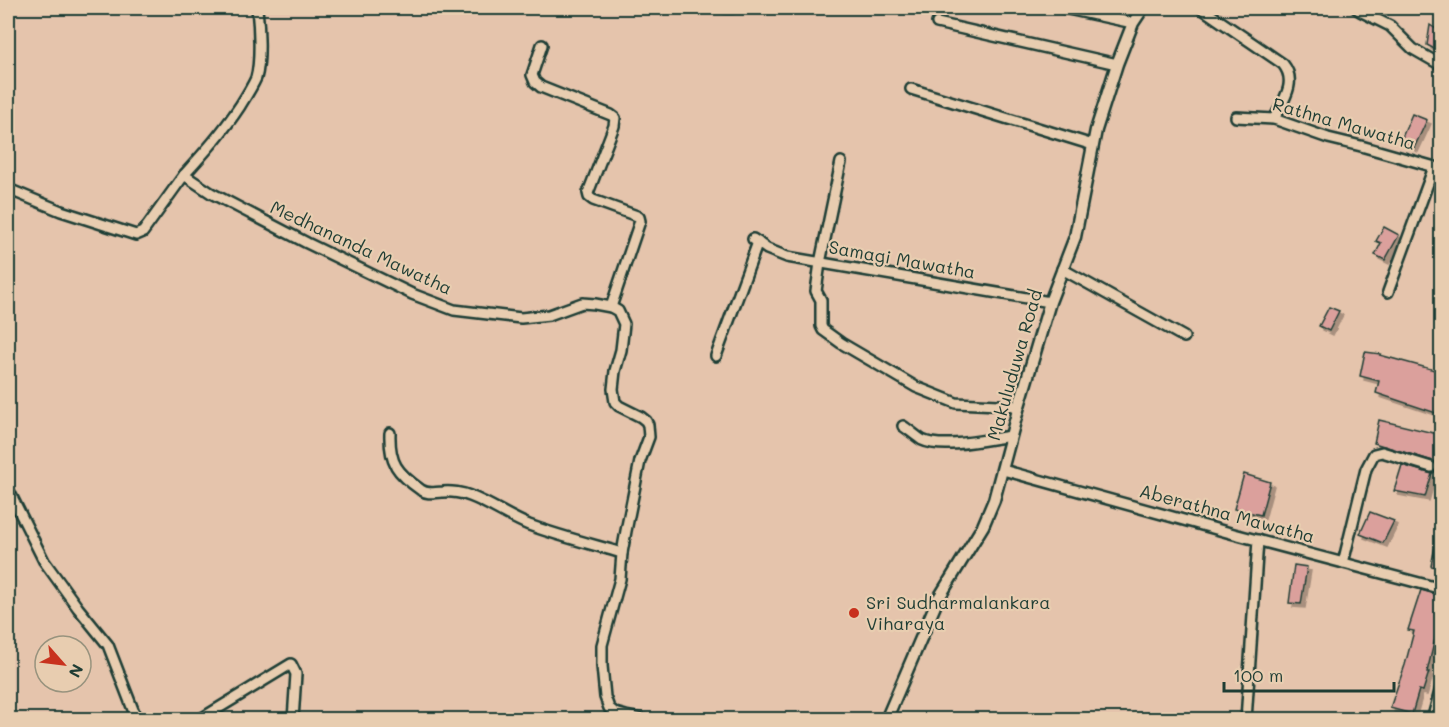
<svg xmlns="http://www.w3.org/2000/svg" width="1449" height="727" font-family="Mali,sans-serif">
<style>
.building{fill:#dba09c;stroke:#1f3d34;stroke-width:1.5;filter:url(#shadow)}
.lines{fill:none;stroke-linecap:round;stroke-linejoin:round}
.minor-casing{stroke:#1f3d34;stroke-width:14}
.tertiary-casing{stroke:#1f3d34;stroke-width:15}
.minor{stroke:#e8cdb0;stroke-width:9}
.tertiary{stroke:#e8cdb0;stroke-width:10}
.poi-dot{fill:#c8321e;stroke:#e8cdb0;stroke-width:2}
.labels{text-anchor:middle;stroke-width:4.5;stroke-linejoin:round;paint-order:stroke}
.street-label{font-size:18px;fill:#1f3d34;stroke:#e8cdb0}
.poi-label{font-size:18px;fill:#1f3d34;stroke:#e8cdb0;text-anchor:start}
</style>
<defs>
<filter id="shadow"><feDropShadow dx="4" dy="4" stdDeviation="0" flood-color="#0004"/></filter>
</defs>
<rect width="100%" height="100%" fill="#e5c4ac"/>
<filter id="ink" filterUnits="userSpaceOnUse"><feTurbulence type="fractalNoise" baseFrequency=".0167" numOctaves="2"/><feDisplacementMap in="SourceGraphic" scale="12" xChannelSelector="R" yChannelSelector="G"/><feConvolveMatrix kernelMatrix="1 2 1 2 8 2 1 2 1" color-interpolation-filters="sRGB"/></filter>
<g filter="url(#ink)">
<g class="building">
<path d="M1430 25 1442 33V53L1427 45Z"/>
<path d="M1412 114 1427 120 1414 148 1400 142Z"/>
<path d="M1384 227 1399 235 1385 260 1375 255 1381 243 1376 241Z"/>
<path d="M1329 307 1339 311 1329 331 1319 326Z"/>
<path d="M1365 352 1381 354 1380 355 1442 372V415L1376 393 1379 381 1360 376Z"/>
<path d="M1379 420 1442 435V444L1436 462 1374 443Z"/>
<path d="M1402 465 1432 474 1425 497 1394 491Z"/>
<path d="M1244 474 1270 482 1261 515 1234 509Z"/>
<path d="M1370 512 1394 521 1383 543 1360 534Z"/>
<path d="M1437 537H1442V568L1431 566Z"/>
<path d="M1294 565 1307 567 1301 604 1289 603Z"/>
<path d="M1421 590 1442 596V604L1436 621 1439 622 1427 672H1429L1423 691 1419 690 1412 714 1390 708 1405 665 1414 631 1408 630Z"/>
</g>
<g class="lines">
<g class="minor-casing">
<g id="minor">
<path d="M257 8C259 26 261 61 256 78 252 87 245 98 240 106 223 132 204 153 184 175L211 193 307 243 412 294 454 310 521 318 549 315 582 303 595 304 611 307 618 311 624 324 621 350 615 371 613 389 615 402 619 406 641 417 646 421 648 425 649 437 640 461 626 531 622 553 620 579 602 645V666L605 697 609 708 615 713 626 716 646 720"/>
<path d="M726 8H732"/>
<path d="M1063 8 1133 23"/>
<path d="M1201 8 1283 64C1298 82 1283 101 1274 119"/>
<path d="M1356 8 1360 11 1390 26 1413 49 1441 65"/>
<path d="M937 23 1117 64"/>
<path d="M542 45 532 75 535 82 541 87 611 115 615 118 614 126 588 193 589 197 593 200 637 216 639 217 640 221 611 307"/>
<path d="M911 89 1093 145"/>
<path d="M1236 117 1274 119 1328 138 1361 146 1442 169"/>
<path d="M841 162 820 263 816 291 821 300V326L823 330 841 343 916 387 956 403 1019 406"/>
<path d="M8 189 61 211 136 235 143 232 184 175"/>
<path d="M753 239 767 249 787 257 1050 302"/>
<path d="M1062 269 1184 337"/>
<path d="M1388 292 1434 167"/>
<path d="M716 356 758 242"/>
<path d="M903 426C909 430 916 436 922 440 943 450 988 439 1011 436"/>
<path d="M390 433C389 463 397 473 421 490 429 495 434 492 443 492 451 491 463 493 470 496 491 504 509 517 529 525 559 536 591 544 622 553"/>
<path d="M1003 470 1234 534 1442 589"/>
<path d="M8 489 44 561 78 608 108 645 137 720"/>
<path d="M1343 563 1366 469 1374 454 1382 452 1431 467"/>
<path d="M199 720 291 664 296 674 293 720"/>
<path d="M1246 720 1258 540"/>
<path d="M1432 720 1442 684"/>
</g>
</g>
<g class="tertiary-casing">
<path id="tertiary" d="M886 720 937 601 983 526 994 500 1019 406 1050 302 1075 237 1096 130 1117 64 1133 23 1143 8"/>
</g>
<use href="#minor" class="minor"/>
<use href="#tertiary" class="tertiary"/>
</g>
</g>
<circle class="poi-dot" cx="854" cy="613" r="6"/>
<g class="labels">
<g class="street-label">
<text transform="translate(1344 124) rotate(16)" y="6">Rathna Mawatha</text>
<text transform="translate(361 248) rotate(25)" y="6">Medhananda Mawatha</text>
<text transform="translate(902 260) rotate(10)" y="6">Samagi Mawatha</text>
<text transform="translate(1015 365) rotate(-74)" y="6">Makuluduwa Road</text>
<text transform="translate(1227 514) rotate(15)" y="6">Aberathna Mawatha</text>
</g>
<g class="poi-label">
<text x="866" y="609">Sri Sudharmalankara<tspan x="866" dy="21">Viharaya</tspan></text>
</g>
</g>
<rect width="1449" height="727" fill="none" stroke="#e8cdb0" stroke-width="30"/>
<rect x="15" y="15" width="1419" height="697" fill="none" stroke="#1f3d34" stroke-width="2" filter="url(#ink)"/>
<g transform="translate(63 664) rotate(118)"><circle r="28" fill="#e8cdb0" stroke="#98937e" stroke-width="1.5"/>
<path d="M0-4.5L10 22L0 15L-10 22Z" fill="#c8321e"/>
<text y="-9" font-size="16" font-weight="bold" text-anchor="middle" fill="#1f3d34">N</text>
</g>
<path d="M1224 682v9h170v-9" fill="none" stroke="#1f3d34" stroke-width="3"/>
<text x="1233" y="682" font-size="18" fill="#1f3d34" stroke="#e8cdb0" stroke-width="4.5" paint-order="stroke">100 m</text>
</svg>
